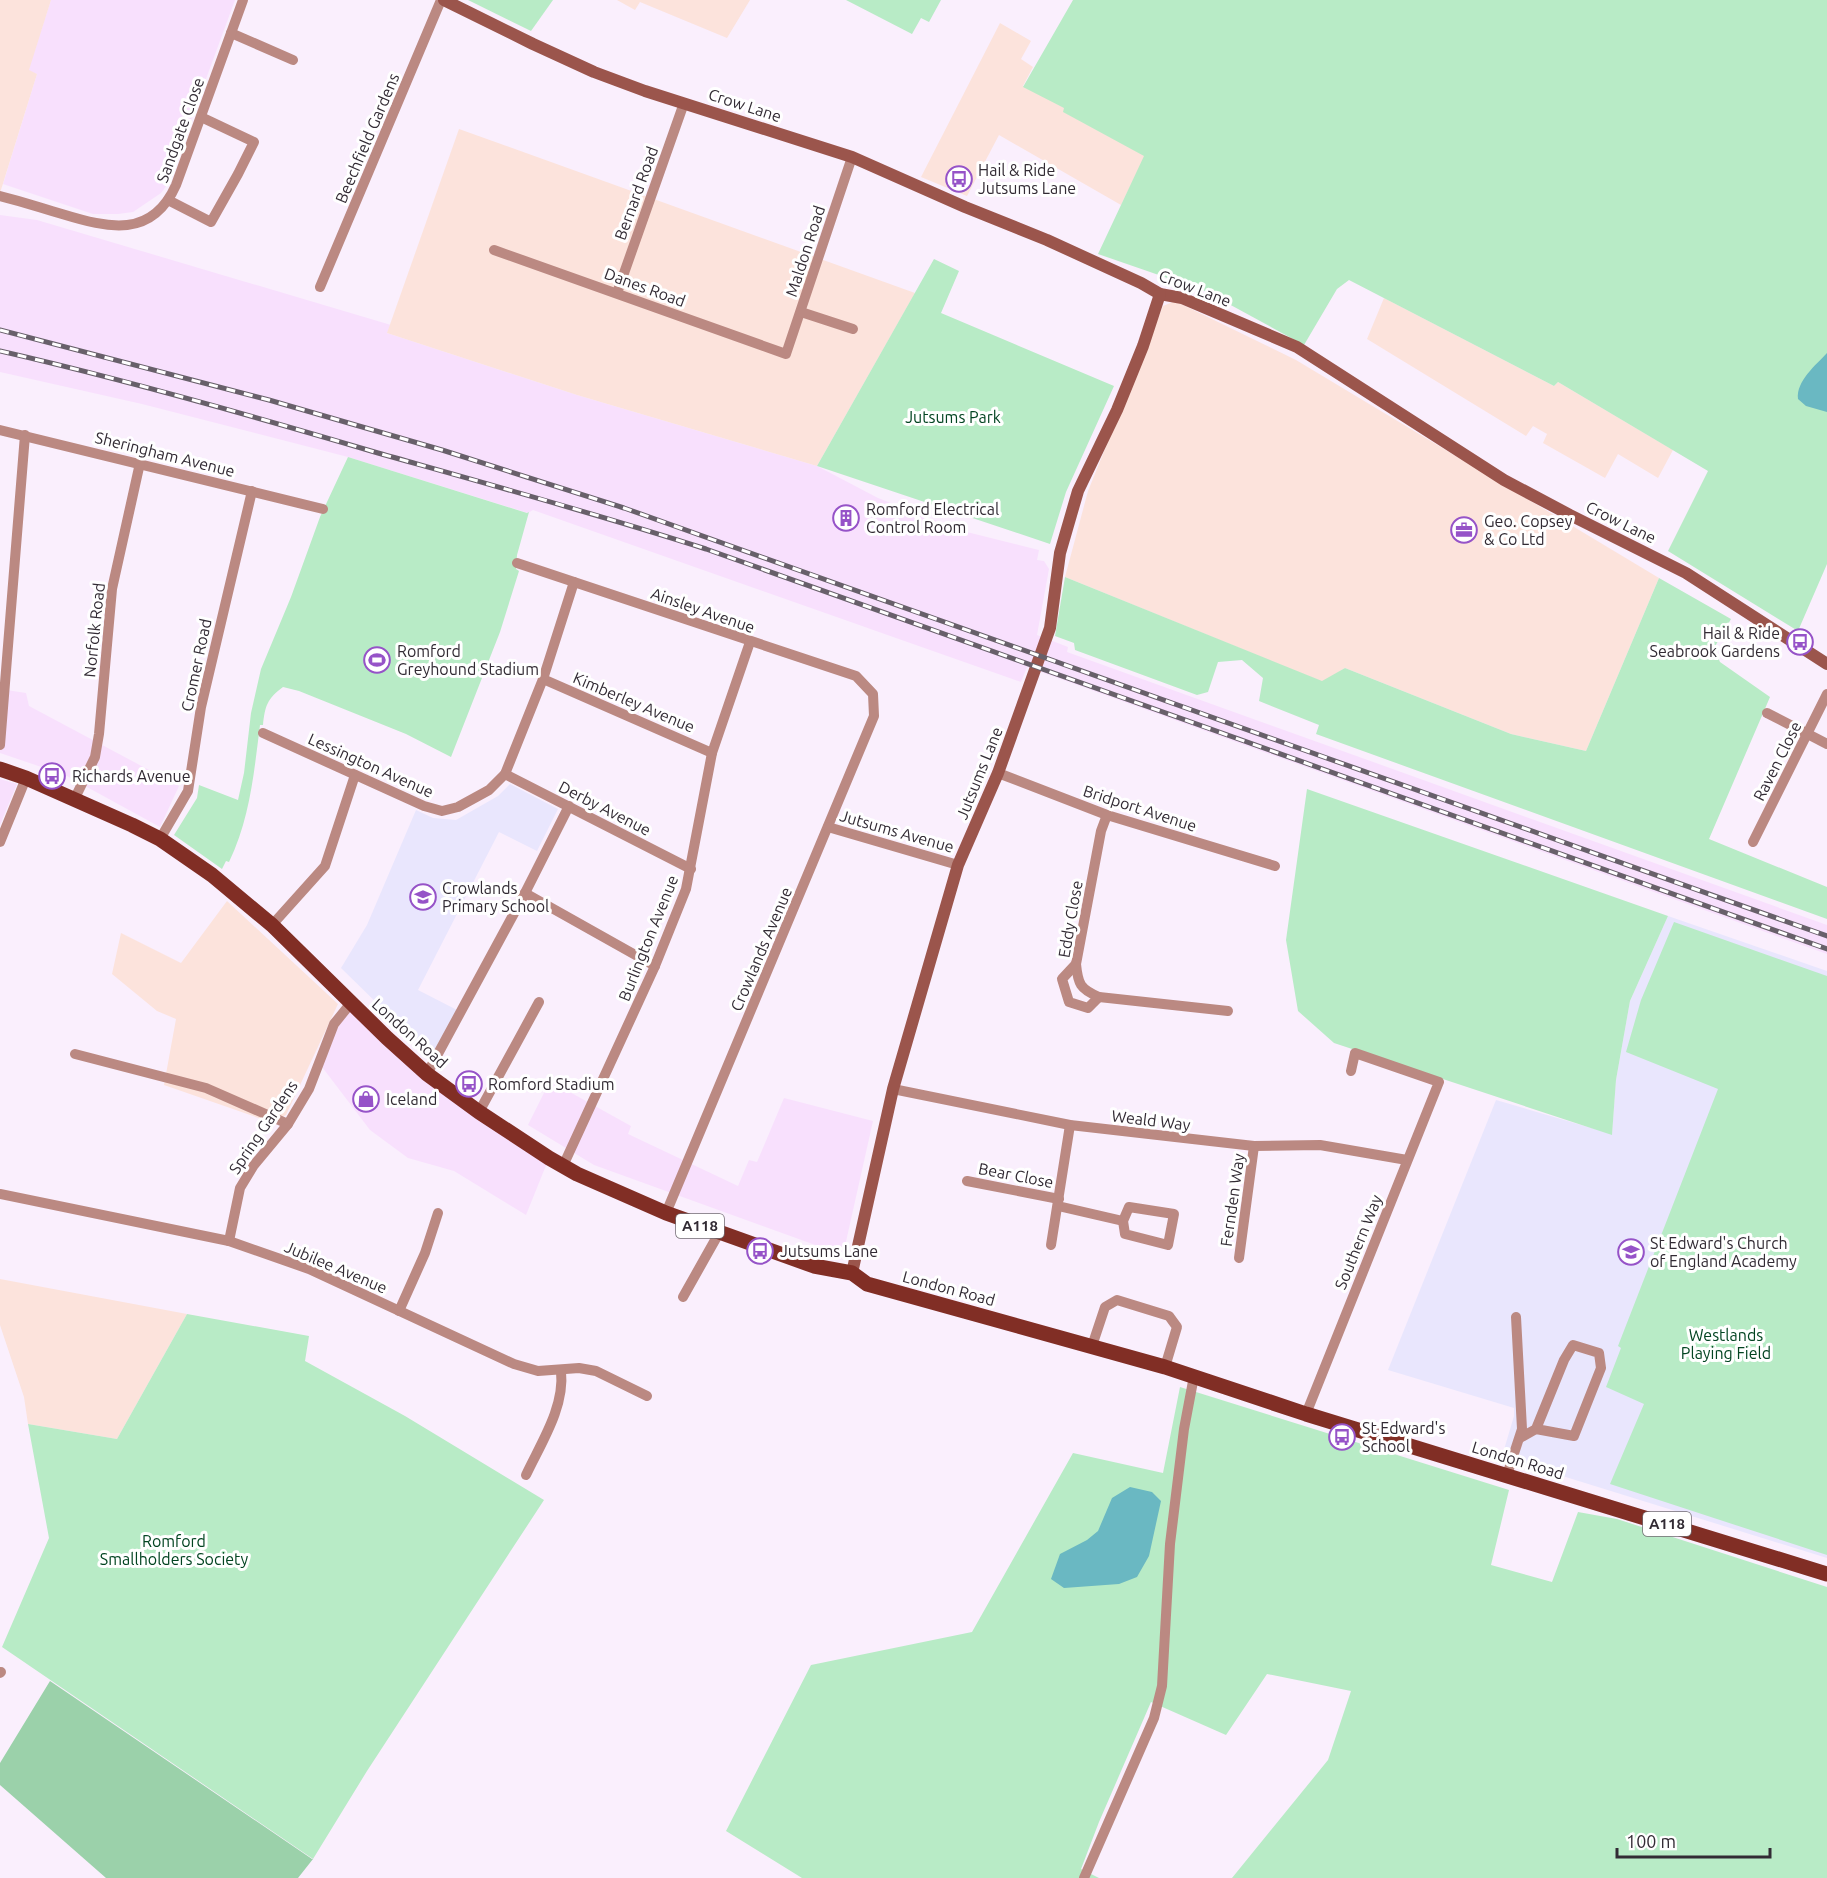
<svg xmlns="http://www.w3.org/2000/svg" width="1827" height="1878" font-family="Ubuntu,sans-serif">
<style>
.built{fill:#f8e0fd}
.industrial{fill:#fce3dc}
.education{fill:#e9e6fd}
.green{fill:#b8ebc6}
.forest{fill:#9bd1aa}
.water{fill:#6ab8c2}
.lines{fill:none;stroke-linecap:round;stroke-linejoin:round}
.street{stroke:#bb8982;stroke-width:10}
.secondary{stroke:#9b554c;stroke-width:12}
.primary{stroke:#812e25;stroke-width:15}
.rail-casing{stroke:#68606a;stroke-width:5}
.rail{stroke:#fff;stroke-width:3;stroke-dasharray:9;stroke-linecap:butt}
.labels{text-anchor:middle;stroke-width:6;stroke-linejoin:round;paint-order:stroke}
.shield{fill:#fff;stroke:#706b71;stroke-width:1.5}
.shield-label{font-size:15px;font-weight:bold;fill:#322b34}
.street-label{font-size:16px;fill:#322b34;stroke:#fff}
.poi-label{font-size:16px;fill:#322b34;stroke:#fff;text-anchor:start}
.park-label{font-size:16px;fill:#024421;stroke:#fff}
</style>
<rect width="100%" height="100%" fill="#faeffd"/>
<g class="built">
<path d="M51 0H235L167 185 161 193 133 212 118 214H93L3 184 37 74 28 71Z"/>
<path d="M0 215 37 220 391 325 387 333 577 395 817 466 878 498 963 531 1039 550 1037 560 1044 561 1049 569 1037 635 1068 647 1067 652 1827 925V954L1027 667 1021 682 533 510 528 513 348 457 142 404 0 372Z"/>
<path d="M0 689 26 693 29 706 179 786 160 827 65 775 0 753Z"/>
<path d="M0 779 17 784 0 825Z"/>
<path d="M351 1003 387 1038 549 1158 526 1215 454 1171 408 1158 370 1130 319 1063Z"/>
<path d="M550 1081 631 1126 628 1134 738 1186 749 1160 757 1162 784 1098 873 1121 843 1255 594 1165 528 1125Z"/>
</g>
<g class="industrial">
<path d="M0 0H51L29 70 37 74 0 193Z"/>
<path d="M617 0H750L727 38 640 2 635 10Z"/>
<path d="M1000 23 1031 41 1021 59 1033 67 1023 86 1065 108 1064 112 1145 156 1121 205 999 135 967 196 921 177Z"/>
<path d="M459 129 915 293 817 466 577 395 387 333Z"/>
<path d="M1384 298 1554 386 1558 382 1673 450 1658 478 1618 454 1605 478 1543 443 1547 434 1533 426 1526 436 1367 339Z"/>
<path d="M1175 301 1296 360 1659 578 1586 751 1511 734 1345 668 1323 682 1065 577 1088 491 1163 306Z"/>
<path d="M227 901 338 1004 286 1115 273 1123 164 1085 176 1019 157 1011 112 974 121 933 181 963Z"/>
<path d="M0 1279 187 1314 117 1439 28 1424 24 1397 0 1325Z"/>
</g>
<g class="education">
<path d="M510 784 558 809 537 851 499 832 418 990 457 1010 432 1057 341 968 367 925 416 810 433 818 456 820 498 796Z"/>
<path d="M1668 916 1827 971V1558L1556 1474 1509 1457 1503 1453 1514 1416V1408L1388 1370 1496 1100 1612 1134 1616 1080 1630 1001Z"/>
</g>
<g class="green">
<path d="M468 0H553L531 31Z"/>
<path d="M846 0H941L929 22 921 18 912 34Z"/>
<path d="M1073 0H1827V564L1798 631 1668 551 1708 471 1558 382 1554 386 1349 280 1337 289 1304 345 1205 291 1098 254 1144 156 1063 112 1064 108 1023 87Z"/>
<path d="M934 259 959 271 941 313 1114 386 1066 492 1050 544 817 466Z"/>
<path d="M348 457 527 513 529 512 517 555 516 569 519 571 500 632 451 757 406 734 299 691 283 687C267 699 265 706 263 725H260C254 772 250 819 229 862L226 861 222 869 174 835 197 798 199 785 238 800 244 773 251 713 261 669 291 597 320 517Z"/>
<path d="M1065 577 1322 681 1345 668 1511 734 1586 751 1659 578 1731 619 1714 648 1720 662 1770 697 1709 839 1827 887V919L1316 734 1319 725 1259 701 1263 678 1242 660 1218 662 1208 692 1197 695 1075 650 1074 643 1055 636Z"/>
<path d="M1307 789 1668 916 1630 1001 1616 1080 1612 1135 1334 1043 1298 1011 1286 940Z"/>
<path d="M1674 922 1827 976V1555L1610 1484 1644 1404 1606 1387 1621 1348 1618 1346 1718 1089 1626 1052 1641 1000Z"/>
<path d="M187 1314 309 1336 305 1361 405 1416 544 1500 367 1771 313 1859 2 1647 49 1538 28 1424 117 1439Z"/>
<path d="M1180 1387 1509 1490 1491 1565 1552 1582 1578 1512 1617 1519 1827 1587V1878H1232L1328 1760 1351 1691 1267 1674 1226 1735 1151 1702 1099 1822 1081 1869 1099 1878H802L726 1831 811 1665 972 1632 1073 1453 1163 1473Z"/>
</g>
<path class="forest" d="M50 1681 312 1859H313L298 1878H106L0 1785V1763Z"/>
<g class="water">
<path d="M1827 353V412L1806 406 1798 399C1796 381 1816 365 1827 353Z"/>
<path d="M1130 1487 1152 1492 1161 1501 1149 1556 1137 1577 1119 1584 1064 1588 1051 1579 1060 1554 1087 1540 1098 1531 1112 1498Z"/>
</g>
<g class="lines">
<g class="street">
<path d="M231 33 293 60"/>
<path d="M0 196C21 201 41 208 62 214 108 228 152 239 176 185L243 0"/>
<path d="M168 200 211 222 238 174 254 142 201 117"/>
<path d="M494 250 786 354 852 157"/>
<path d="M320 287 441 0"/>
<path d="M617 293 684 103"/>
<path d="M801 312 853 329"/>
<path d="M0 430 323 509"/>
<path d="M517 563 856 676 873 694 874 716 666 1213"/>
<path d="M543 679 712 753"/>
<path d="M1767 713 1827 744"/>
<path d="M263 733 424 806 442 811 458 807 489 790 505 774 543 679 574 582"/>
<path d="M0 745 25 435"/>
<path d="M998 773 1107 815 1275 866"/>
<path d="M505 774 691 869"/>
<path d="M75 798 95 757 99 734 112 589 140 463"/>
<path d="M1107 815 1101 831 1076 964C1078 984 1080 989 1099 997L1228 1011"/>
<path d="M828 827 958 865"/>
<path d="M160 839 188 791 201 707 252 491"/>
<path d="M0 842 26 778"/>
<path d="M1753 842 1827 694"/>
<path d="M525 893 655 966"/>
<path d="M272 925 325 866 355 775"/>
<path d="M1076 964 1062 979 1069 1002 1088 1008 1099 997"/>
<path d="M75 1054 206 1088 288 1124"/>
<path d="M427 1074 525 893 569 806"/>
<path d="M893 1089 1070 1125 1254 1146 1320 1145 1407 1160"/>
<path d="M479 1112 539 1002"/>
<path d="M563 1166 655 966 686 889 712 753 750 642"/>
<path d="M967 1181 1059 1199"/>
<path d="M0 1194 229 1241 309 1269 514 1364 538 1371 579 1368 596 1371 647 1396"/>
<path d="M1058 1206 1123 1221 1129 1207 1174 1214 1168 1245 1125 1234 1123 1221"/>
<path d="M229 1241 240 1188 254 1165 288 1124 309 1089 334 1024 351 1003"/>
<path d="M1051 1245 1070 1125"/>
<path d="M1239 1258 1254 1146"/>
<path d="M683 1297 719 1233"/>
<path d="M399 1311 425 1253 438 1213"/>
<path d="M1092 1346 1105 1307 1117 1300 1169 1316 1177 1327 1165 1367"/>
<path d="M1306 1414 1439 1082 1355 1053 1351 1071"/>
<path d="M1520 1438 1536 1429 1564 1360 1573 1345 1599 1353 1601 1368 1574 1436 1536 1429"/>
<path d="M526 1475C541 1443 565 1407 561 1371"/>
<path d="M1507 1475 1522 1429 1516 1317"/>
<path d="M0 1673 1 1672"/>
<path d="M1084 1878 1154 1718 1162 1686 1170 1544 1184 1429 1194 1376"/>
</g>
<g class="secondary">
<path d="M444 0 533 44 594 72 645 91 852 157 965 207 1047 240 1141 283 1160 294 1182 298 1297 347 1504 480 1570 515 1686 573 1827 664"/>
<path d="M852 1273 893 1089 958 865 998 773 1050 628 1060 553 1078 491 1117 410 1143 346 1160 294"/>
</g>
<path class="primary" d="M0 769 26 778 132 825 160 839 212 875 272 925 387 1038 427 1074 479 1112 549 1158 577 1174 666 1213 814 1266 852 1273 867 1284 1165 1367 1306 1414 1827 1574"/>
<g class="rail-casing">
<g id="rail">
<path d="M0 330 269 400 442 450 624 508 1827 936"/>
<path d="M0 351C127 380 253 416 378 453 488 484 597 514 706 549L1827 949"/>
</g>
</g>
<use href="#rail" class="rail"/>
</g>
<defs>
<g id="bus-ring" transform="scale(1.35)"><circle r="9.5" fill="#fff" stroke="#9653c8" stroke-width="1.5"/><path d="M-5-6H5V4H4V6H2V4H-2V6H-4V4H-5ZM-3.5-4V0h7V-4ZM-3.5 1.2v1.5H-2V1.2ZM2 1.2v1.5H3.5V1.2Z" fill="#9653c8"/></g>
<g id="building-ring" transform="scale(1.35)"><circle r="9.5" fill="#fff" stroke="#9653c8" stroke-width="1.5"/><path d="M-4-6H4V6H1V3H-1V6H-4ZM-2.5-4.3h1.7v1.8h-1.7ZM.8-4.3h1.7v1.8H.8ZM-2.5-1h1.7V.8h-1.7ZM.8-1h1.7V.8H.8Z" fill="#9653c8"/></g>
<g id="office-ring" transform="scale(1.35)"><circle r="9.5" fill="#fff" stroke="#9653c8" stroke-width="1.5"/><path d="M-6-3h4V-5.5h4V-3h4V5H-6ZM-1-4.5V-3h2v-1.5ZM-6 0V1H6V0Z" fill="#9653c8"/></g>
<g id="stadium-ring" transform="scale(1.35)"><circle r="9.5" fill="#fff" stroke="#9653c8" stroke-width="1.5"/><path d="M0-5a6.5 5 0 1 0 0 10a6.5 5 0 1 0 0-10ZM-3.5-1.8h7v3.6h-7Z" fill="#9653c8"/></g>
<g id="school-ring" transform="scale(1.35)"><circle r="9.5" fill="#fff" stroke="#9653c8" stroke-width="1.5"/><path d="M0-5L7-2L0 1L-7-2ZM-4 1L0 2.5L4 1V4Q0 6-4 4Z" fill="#9653c8"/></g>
<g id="shop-ring" transform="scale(1.35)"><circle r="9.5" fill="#fff" stroke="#9653c8" stroke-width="1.5"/><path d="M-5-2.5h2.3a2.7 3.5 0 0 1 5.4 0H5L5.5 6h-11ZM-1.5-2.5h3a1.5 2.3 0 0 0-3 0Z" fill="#9653c8"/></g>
</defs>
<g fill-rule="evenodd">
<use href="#bus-ring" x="959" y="179"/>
<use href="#building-ring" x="846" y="518"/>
<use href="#office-ring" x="1464" y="530"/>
<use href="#bus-ring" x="1800" y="642"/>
<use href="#stadium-ring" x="377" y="660"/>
<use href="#bus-ring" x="52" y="776"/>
<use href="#school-ring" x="423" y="897"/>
<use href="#bus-ring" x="469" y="1084"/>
<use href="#shop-ring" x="366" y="1099"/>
<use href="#bus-ring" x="760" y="1251"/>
<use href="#school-ring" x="1631" y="1252"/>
<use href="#bus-ring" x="1342" y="1437"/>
</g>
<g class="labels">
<g class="shield">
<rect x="676" y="1214" width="48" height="24" rx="4.5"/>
<rect x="1643" y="1512" width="48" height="24" rx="4.5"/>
</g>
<g class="shield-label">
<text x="700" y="1231">A118</text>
<text x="1667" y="1529">A118</text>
</g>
<g class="street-label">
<text transform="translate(745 105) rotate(18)" y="6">Crow Lane</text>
<text transform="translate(180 130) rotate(-70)" y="6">Sandgate Close</text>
<text transform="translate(367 138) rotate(-67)" y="6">Beechfield Gardens</text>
<text transform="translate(636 193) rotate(-70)" y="6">Bernard Road</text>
<text transform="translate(805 251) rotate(-72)" y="6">Maldon Road</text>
<text transform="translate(645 287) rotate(20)" y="6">Danes Road</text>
<text transform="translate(1195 288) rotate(21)" y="6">Crow Lane</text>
<text transform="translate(165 454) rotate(14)" y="6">Sheringham Avenue</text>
<text transform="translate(1621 522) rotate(26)" y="6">Crow Lane</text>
<text transform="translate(703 610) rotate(19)" y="6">Ainsley Avenue</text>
<text transform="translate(94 630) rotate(-84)" y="6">Norfolk Road</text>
<text transform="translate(196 665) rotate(-78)" y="6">Cromer Road</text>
<text transform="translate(634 702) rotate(23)" y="6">Kimberley Avenue</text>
<text transform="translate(1777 761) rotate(-63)" y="6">Raven Close</text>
<text transform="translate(371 765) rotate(24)" y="6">Lessington Avenue</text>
<text transform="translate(979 773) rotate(-68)" y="6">Jutsums Lane</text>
<text transform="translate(605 808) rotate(27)" y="6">Derby Avenue</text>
<text transform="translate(1140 808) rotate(18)" y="6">Bridport Avenue</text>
<text transform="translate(897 831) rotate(16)" y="6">Jutsums Avenue</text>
<text transform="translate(1070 919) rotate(-80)" y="6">Eddy Close</text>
<text transform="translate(648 938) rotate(-68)" y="6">Burlington Avenue</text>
<text transform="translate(761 949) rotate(-67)" y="6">Crowlands Avenue</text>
<text transform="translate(410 1033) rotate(42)" y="6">London Road</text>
<text transform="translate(1151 1120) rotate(7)" y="6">Weald Way</text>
<text transform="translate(263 1127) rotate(-56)" y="6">Spring Gardens</text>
<text transform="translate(1016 1175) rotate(11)" y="6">Bear Close</text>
<text transform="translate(1232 1200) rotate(-82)" y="6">Fernden Way</text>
<text transform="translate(1358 1242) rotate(-68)" y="6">Southern Way</text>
<text transform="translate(336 1267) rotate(23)" y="6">Jubilee Avenue</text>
<text transform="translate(949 1288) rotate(15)" y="6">London Road</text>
<text transform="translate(1518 1460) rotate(17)" y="6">London Road</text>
</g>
<g class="poi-label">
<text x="978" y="176">Hail &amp; Ride<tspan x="978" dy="18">Jutsums Lane</tspan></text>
<text x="866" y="515">Romford Electrical<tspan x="866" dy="18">Control Room</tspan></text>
<text x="1484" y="527">Geo. Copsey<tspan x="1484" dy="18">&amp; Co Ltd</tspan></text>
<text x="1780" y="639" text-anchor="end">Hail &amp; Ride<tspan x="1780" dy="18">Seabrook Gardens</tspan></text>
<text x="397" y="657">Romford<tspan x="397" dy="18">Greyhound Stadium</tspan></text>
<text x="72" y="782">Richards Avenue</text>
<text x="442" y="894">Crowlands<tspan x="442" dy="18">Primary School</tspan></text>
<text x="488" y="1090">Romford Stadium</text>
<text x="386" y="1105">Iceland</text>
<text x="1650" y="1249">St Edward's Church<tspan x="1650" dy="18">of England Academy</tspan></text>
<text x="780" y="1257">Jutsums Lane</text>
<text x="1362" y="1434">St Edward's<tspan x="1362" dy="18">School</tspan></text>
</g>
<g class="park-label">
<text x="953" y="423">Jutsums Park</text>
<text x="1726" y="1341">Westlands<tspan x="1726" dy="18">Playing Field</tspan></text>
<text x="174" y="1547">Romford<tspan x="174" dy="18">Smallholders Society</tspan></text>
</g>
</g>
<path d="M1617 1848v9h153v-9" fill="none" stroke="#322b34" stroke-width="3"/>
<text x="1626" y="1848" font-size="18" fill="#322b34" stroke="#ffffff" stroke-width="4.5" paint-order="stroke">100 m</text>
</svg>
